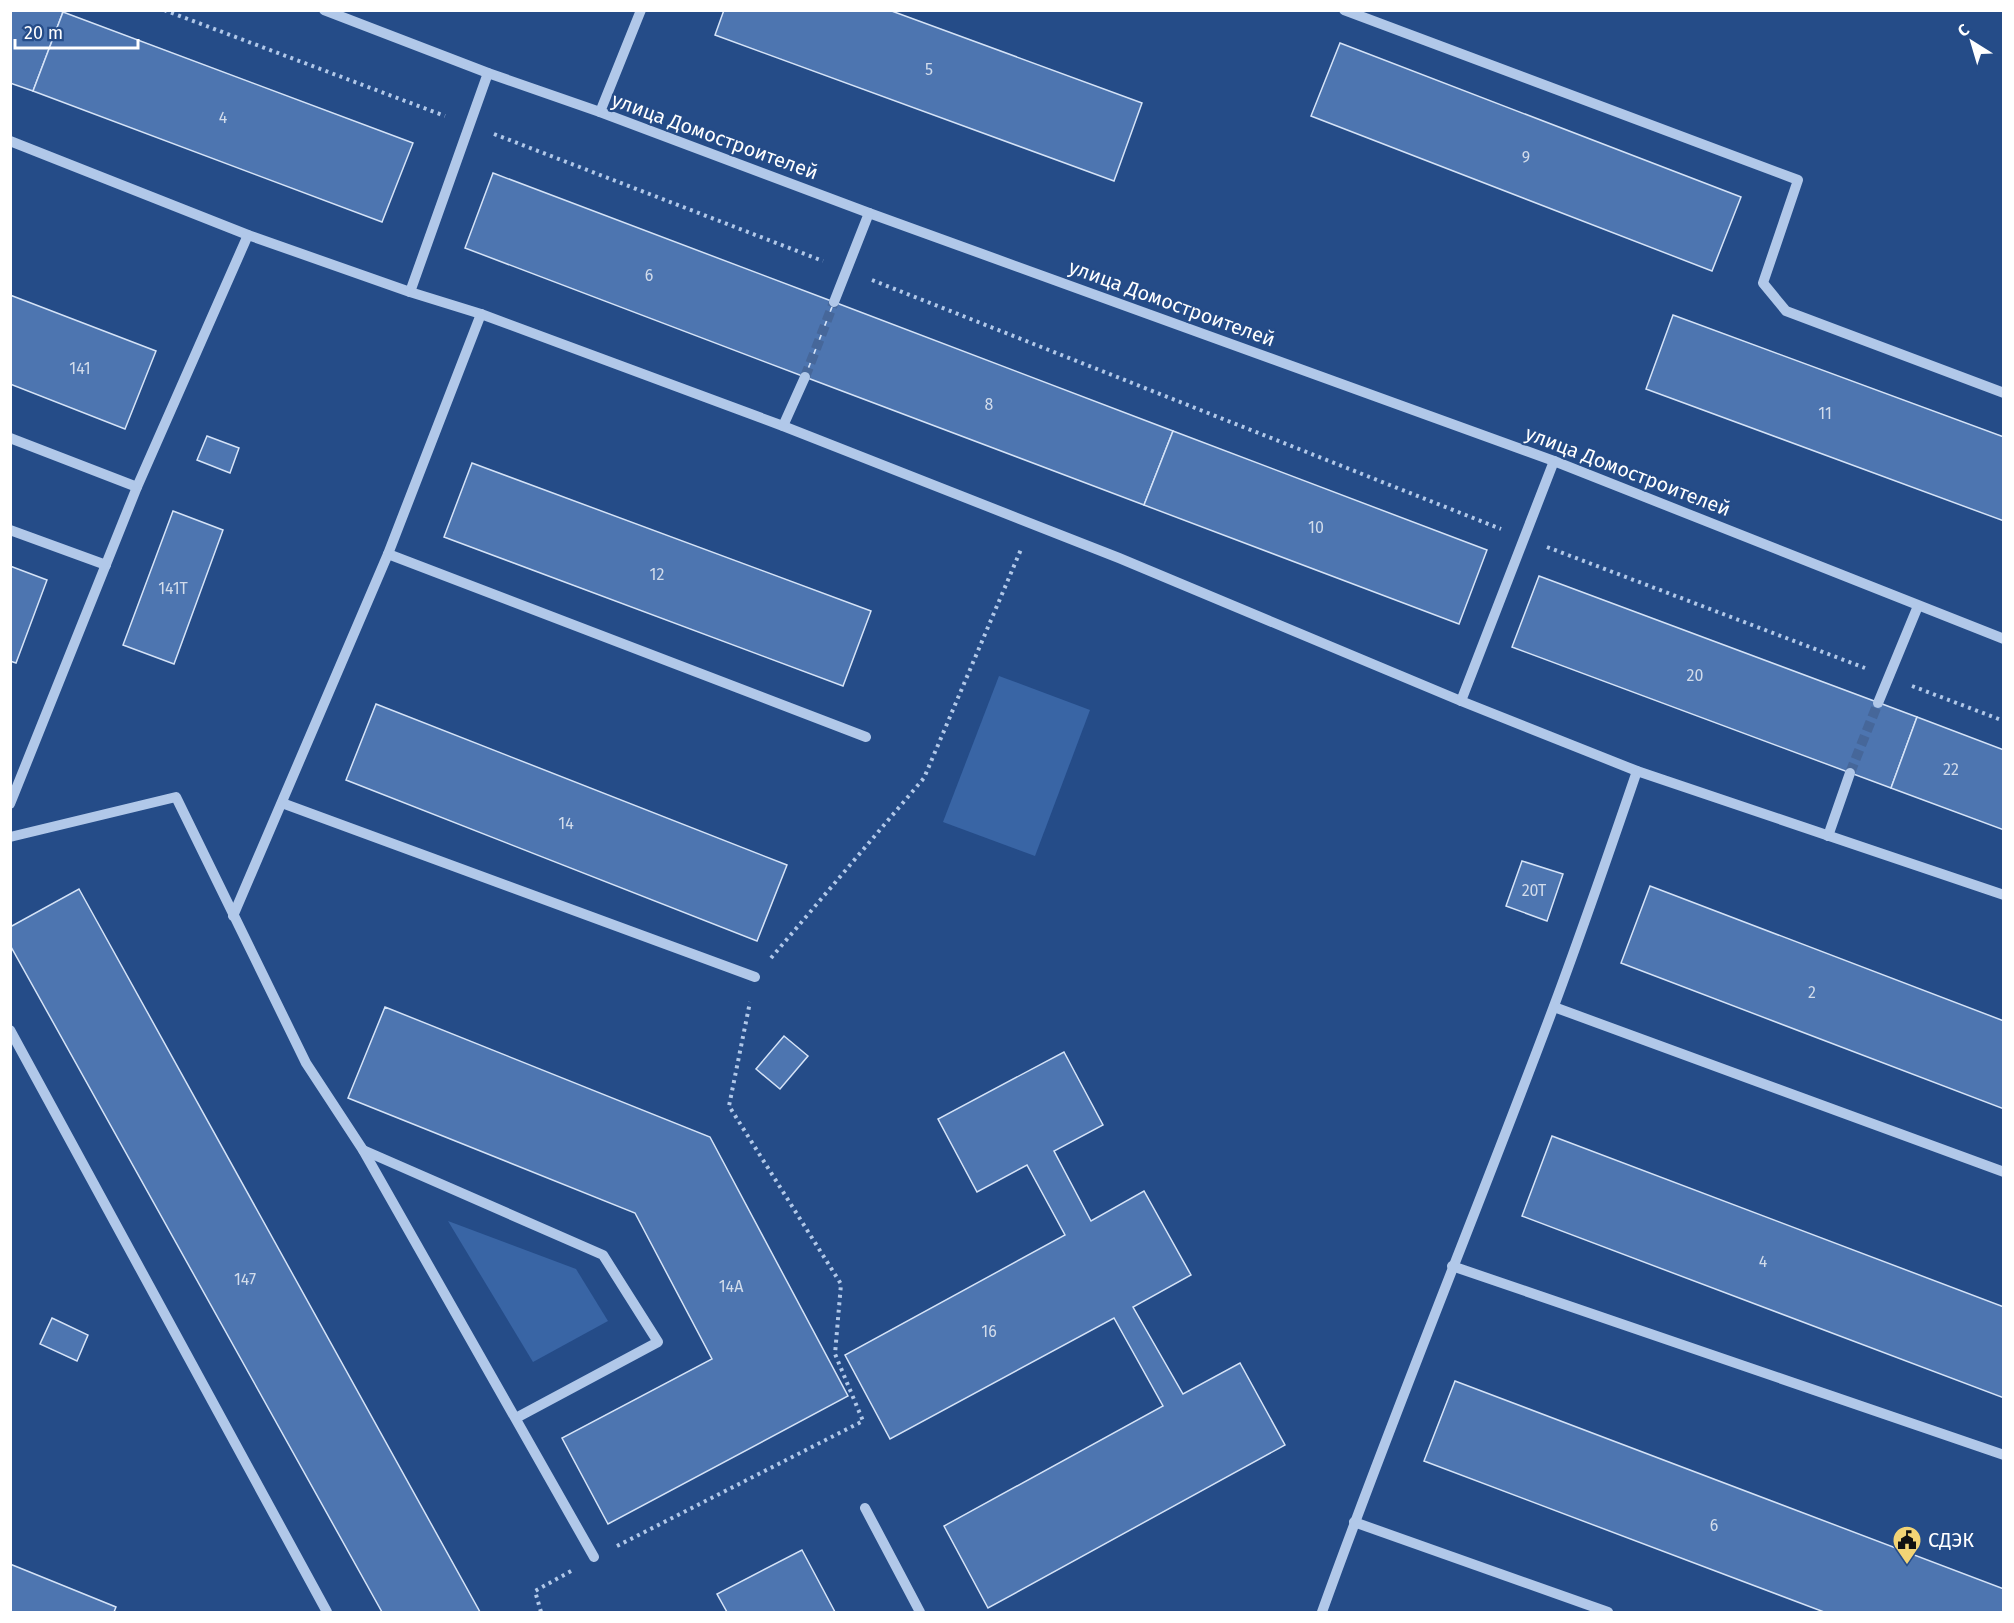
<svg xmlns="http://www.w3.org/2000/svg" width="2014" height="1623" font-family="'Fira Sans',sans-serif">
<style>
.green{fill:#3965a5}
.building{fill:#4d75b0;stroke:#d5e3f7;stroke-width:1.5}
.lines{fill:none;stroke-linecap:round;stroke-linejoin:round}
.minor-tunnel{stroke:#46679a;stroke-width:10;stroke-dasharray:10 5;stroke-linecap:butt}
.path{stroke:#b1c8e9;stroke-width:4;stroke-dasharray:3 4.5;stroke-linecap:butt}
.minor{stroke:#b1c8e9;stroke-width:10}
.labels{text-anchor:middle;stroke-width:4.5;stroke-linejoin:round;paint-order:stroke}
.number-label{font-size:16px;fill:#d2dceb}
.street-label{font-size:20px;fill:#fff;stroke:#254c88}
.poi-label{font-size:20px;fill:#fff;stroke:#254c88;text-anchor:start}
</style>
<rect width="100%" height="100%" fill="#254c88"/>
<g class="green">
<path d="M999 676 1090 710 1035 856 943 822Z"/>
<path d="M448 1221 576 1269 608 1321 533 1362Z"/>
</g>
<g class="building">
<path d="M10 10H58L63 12 33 91 10 83Z"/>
<path d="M724 10H889L1142 103 1114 181 715 35Z"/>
<path d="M63 12 413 143 382 222 33 91Z"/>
<path d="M1340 43 1741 197 1712 271 1311 116Z"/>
<path d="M493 173 834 302 805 377 465 248Z"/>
<path d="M10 295 156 351 125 429 10 384Z"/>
<path d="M834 302 1173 431 1144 505 805 377Z"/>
<path d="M1673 315 2004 437V521L1646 389Z"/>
<path d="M1173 431 1487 550 1459 624 1144 505Z"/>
<path d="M207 436 239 448 230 473 197 460Z"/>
<path d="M472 463 871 611 843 686 444 537Z"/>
<path d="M173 511 223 530 174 664 123 645Z"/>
<path d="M10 566 47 580 16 663 10 661Z"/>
<path d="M1539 576 1917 717 1891 788 1512 647Z"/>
<path d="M376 704 787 865 757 941 346 780Z"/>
<path d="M1917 717 2004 750V830L1891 788Z"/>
<path d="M1522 861 1563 874 1547 921 1506 906Z"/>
<path d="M1650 886 2004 1021V1109L1621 963Z"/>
<path d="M79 889 480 1612H382L10 945V927Z"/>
<path d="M385 1007 710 1137 848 1396 608 1524 562 1438 712 1359 635 1213 348 1098Z"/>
<path d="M784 1036 808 1056 780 1089 756 1069Z"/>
<path d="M1064 1052 1103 1125 1054 1151 1091 1221 1144 1191 1191 1275 1133 1307 1183 1394 1240 1363 1285 1445 988 1608 944 1526 1163 1406 1114 1318 890 1439 845 1355 1065 1235 1027 1165 977 1192 938 1119Z"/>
<path d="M1552 1136 2004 1307V1398L1522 1216Z"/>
<path d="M52 1318 88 1335 77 1361 40 1344Z"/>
<path d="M1455 1381 2004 1589V1612H1824L1424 1461Z"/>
<path d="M802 1550 835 1612H727L717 1594Z"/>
<path d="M10 1564 116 1607 114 1612H10Z"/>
</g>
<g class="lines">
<g class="minor-tunnel">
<path d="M805 377 834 302"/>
<path d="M1850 773 1878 703"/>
</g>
<g class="path">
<path d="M164 10 445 116"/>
<path d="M494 134 823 261"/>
<path d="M872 280 1501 529"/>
<path d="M1547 547 1865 668"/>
<path d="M1912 686 2004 721"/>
<path d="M771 958 924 778 1022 547"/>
<path d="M617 1546 863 1421 835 1354 841 1284 729 1106 750 1002"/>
<path d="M541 1612 535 1591 573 1570"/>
</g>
<g class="minor">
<path d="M324 10 488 73 600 112 869 213 1554 461 2004 639"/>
<path d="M1344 10 1798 180 1763 283 1786 311 2004 393"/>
<path d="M600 112 641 10"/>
<path d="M10 141 248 235 410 292 481 314 783 426 1119 558 1461 701 1637 771 2004 895"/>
<path d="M410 292 488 73"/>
<path d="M834 302 869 213"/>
<path d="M783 426 805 377"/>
<path d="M10 438 137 487"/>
<path d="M10 530 106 565"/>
<path d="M388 554 866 737"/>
<path d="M1461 701 1554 461"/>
<path d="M1878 703 1918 606"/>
<path d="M282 803 755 977"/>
<path d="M10 804 137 487 248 235"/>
<path d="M1828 836 1850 773"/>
<path d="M10 837 176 797 306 1063 363 1150 594 1557"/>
<path d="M233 916 388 554 481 314"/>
<path d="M1554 1007 2004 1172"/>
<path d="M10 1030 327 1612"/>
<path d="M363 1150 603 1255 658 1342 516 1418"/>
<path d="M1452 1266 2004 1455"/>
<path d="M865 1508 920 1612"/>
<path d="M1354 1522 1608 1612"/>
<path d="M1322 1612C1395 1409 1478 1209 1554 1006 1583 928 1610 850 1637 771"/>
</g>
</g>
<defs>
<g id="civic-pin" transform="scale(1.5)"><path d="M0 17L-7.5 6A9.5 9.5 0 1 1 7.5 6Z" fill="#f3d475" stroke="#254c88"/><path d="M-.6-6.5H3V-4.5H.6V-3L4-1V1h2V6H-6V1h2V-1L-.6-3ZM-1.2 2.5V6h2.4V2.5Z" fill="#111"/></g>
</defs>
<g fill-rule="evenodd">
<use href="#civic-pin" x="1907" y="1540"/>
</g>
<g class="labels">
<g class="number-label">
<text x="929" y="75">5</text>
<text x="223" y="123">4</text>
<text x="1526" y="163">9</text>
<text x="649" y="281">6</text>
<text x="80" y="374">141</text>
<text x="989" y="410">8</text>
<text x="1825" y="419">11</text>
<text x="1316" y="533">10</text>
<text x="657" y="580">12</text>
<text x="173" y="594">141Т</text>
<text x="1695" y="681">20</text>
<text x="1951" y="775">22</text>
<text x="566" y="829">14</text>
<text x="1534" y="896">20Т</text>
<text x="1812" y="998">2</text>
<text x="1763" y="1267">4</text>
<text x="245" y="1285">147</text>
<text x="731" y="1292">14А</text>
<text x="989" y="1337">16</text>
<text x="1714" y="1531">6</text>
</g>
<g class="street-label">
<text transform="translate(715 136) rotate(20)" y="7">улица Домостроителей</text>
<text transform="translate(1172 303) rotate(20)" y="7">улица Домостроителей</text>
<text transform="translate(1628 471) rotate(21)" y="7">улица Домостроителей</text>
</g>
<g class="poi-label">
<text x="1928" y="1547">СДЭК</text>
</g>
</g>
<rect width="2014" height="1623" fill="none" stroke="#ffffff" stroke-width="24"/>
<g transform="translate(1972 42) rotate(323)" stroke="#254c88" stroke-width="4.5" paint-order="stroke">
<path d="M0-4.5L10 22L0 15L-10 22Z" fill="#ffffff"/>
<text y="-9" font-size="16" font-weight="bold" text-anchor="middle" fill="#ffffff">С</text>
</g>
<path d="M15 39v9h123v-9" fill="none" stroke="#ffffff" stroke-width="3"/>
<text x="24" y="39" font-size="18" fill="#ffffff" stroke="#254c88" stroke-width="4.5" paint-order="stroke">20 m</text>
</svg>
